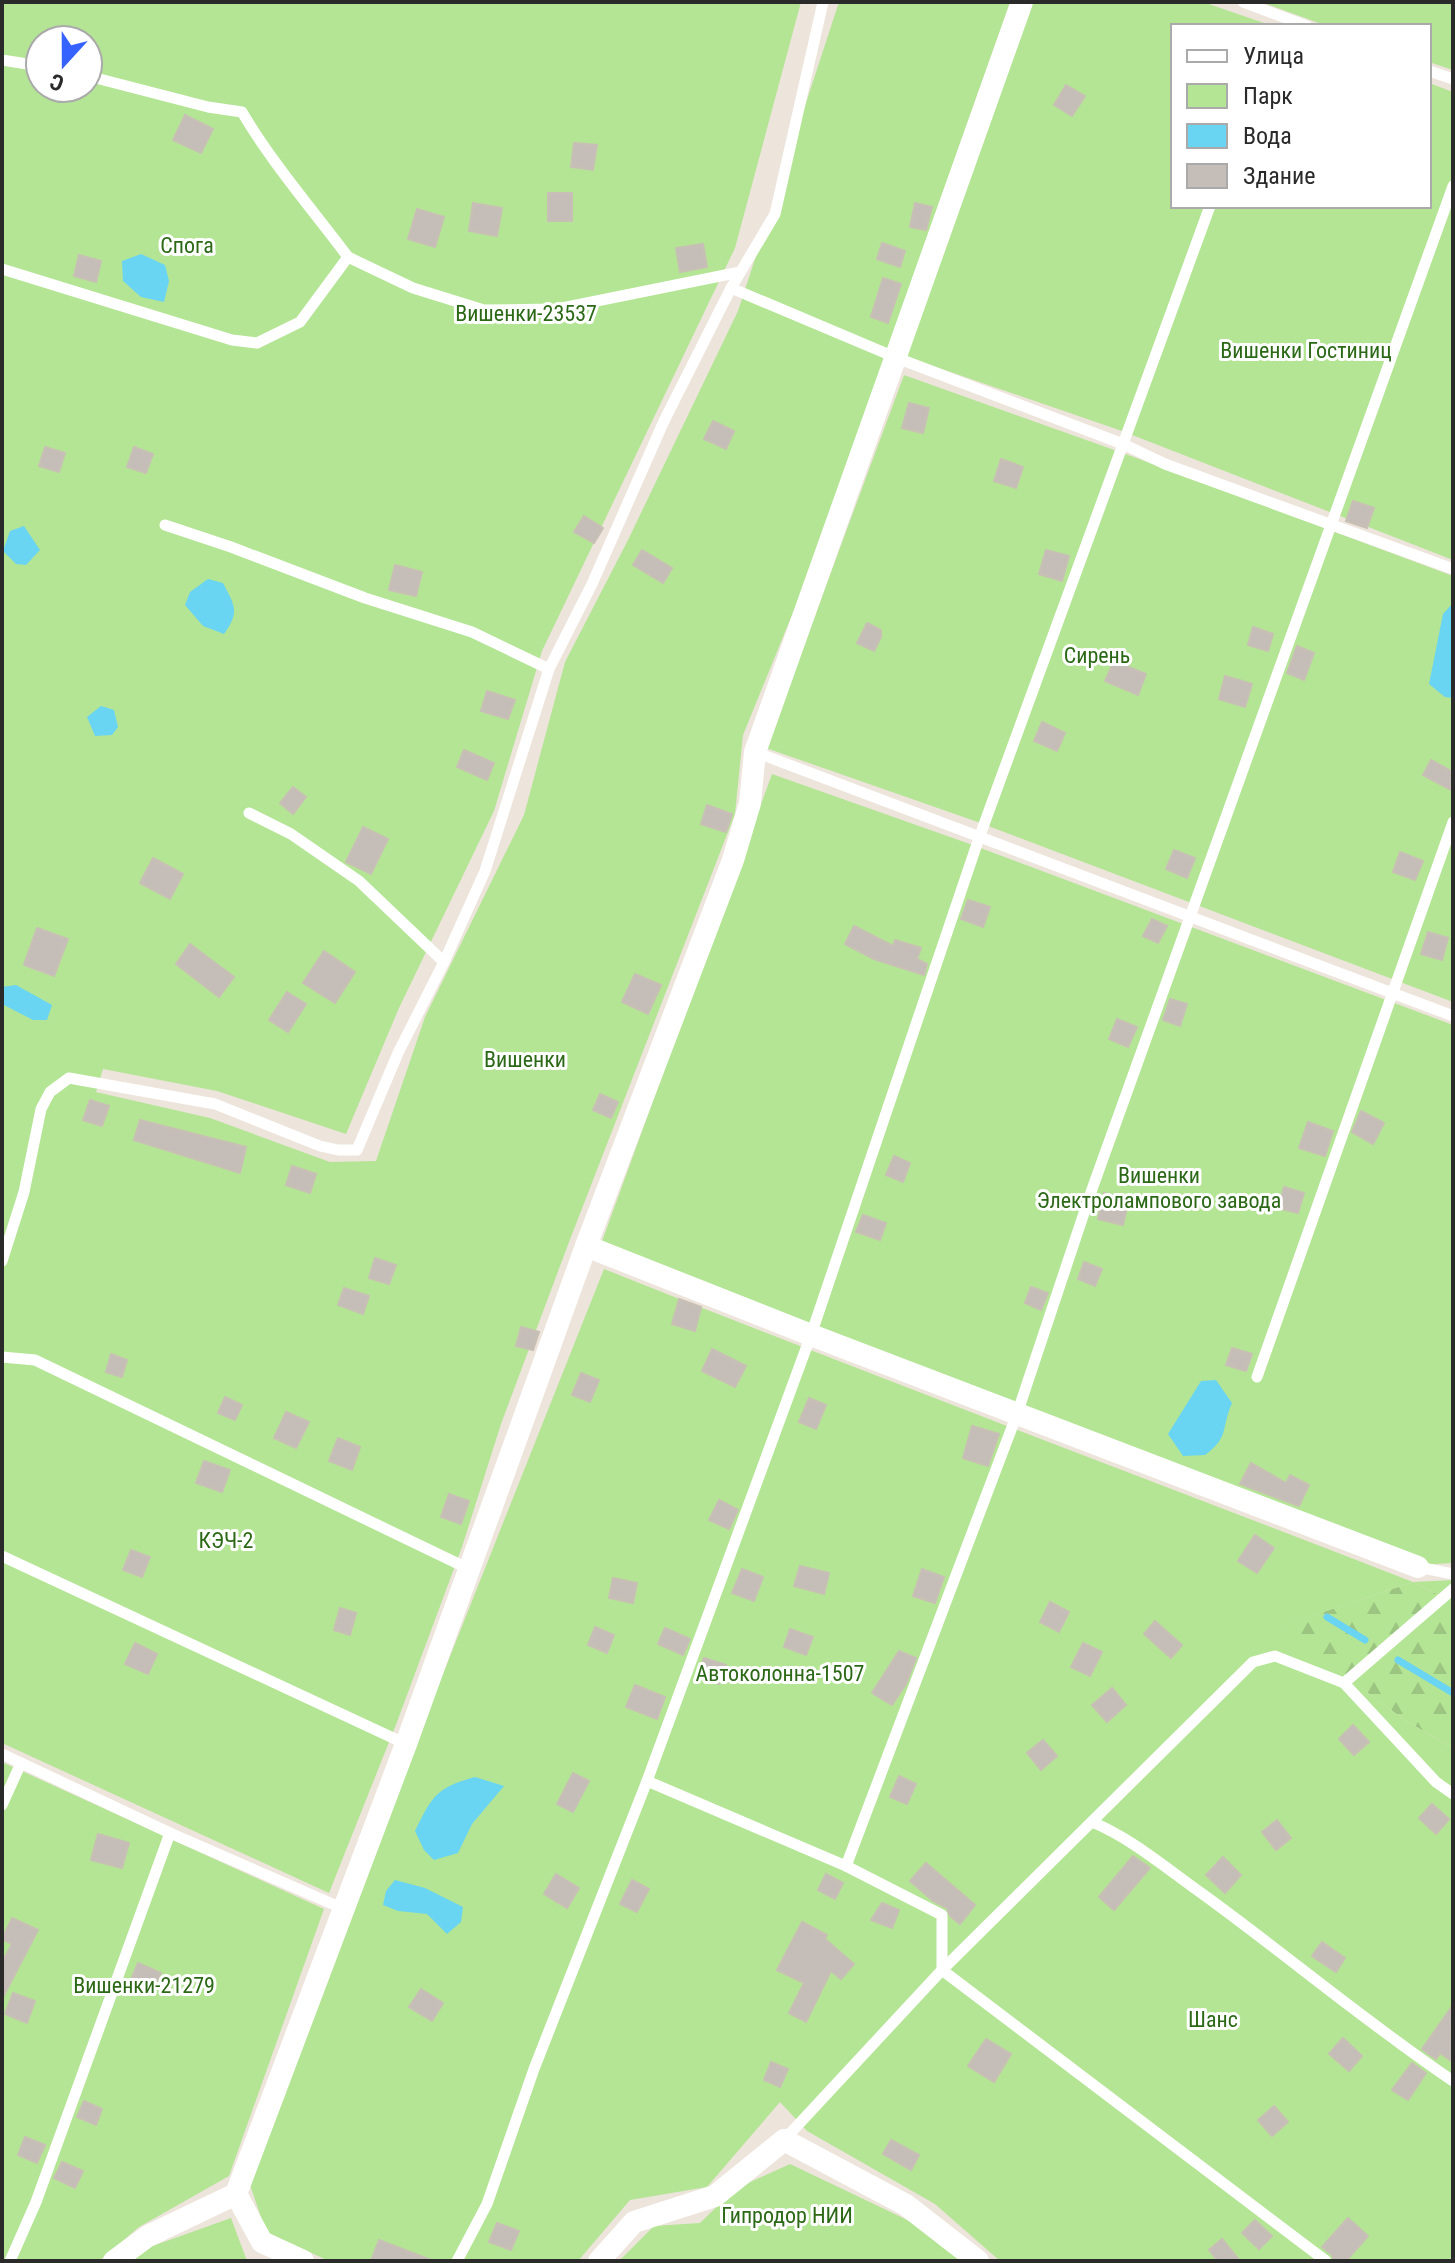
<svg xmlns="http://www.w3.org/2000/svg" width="1455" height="2263" font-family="'Roboto Condensed',sans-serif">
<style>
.forest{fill:url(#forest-firs)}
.park{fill:#b4e595;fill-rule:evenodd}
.water{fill:#6ad4f3}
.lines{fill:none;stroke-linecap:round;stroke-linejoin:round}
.stream{stroke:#6ad4f3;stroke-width:7}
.building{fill:#c5beb8;stroke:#c8c0b5;stroke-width:2}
.lane{stroke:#fff;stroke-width:11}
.street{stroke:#fff;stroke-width:22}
.labels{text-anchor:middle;stroke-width:6;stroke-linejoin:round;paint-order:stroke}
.park-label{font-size:22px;fill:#2c6917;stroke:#fff}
</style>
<defs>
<pattern id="forest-firs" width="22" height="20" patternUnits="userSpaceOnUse" patternTransform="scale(2)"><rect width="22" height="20" fill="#b4e595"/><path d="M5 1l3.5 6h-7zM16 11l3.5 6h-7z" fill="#9bc581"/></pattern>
</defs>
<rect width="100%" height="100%" fill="#ede4db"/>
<path class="forest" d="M1413 1582 1453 1602V1748L1406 1721 1278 1627Z"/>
<g class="park">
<path d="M2 2H801L735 248 542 651 494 811 399 1008 346 1134 217 1091 103 1069 96 1092 210 1118 330 1162 376 1161 425 1017 524 815 565 662 628 540 738 311 839 2H1010L803 588 743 735 735 814 569 1242 501 1424 462 1547 397 1722 329 1893 2 1743ZM40 40H88V88H40Z"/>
<path d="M1032 2H1203L1273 26H1173V206H1429V83L1453 92V560L1122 431 904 356Z"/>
<path d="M1261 2H1453V70L1429 62V26H1327Z"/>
<path d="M904 375 1131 456 1453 576V1002L975 821 766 748Z"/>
<path d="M772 774 967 843 1453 1025V1563L1421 1565 601 1244Z"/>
<path d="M604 1269C872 1376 1143 1477 1413 1582L1453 1580V1602L1413 1582 1279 1627 1406 1721 1453 1748V2261H1000L935 2204 807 2131 780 2102 707 2187 630 2200 578 2261H329L266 2232 249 2182 441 1679Z"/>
<path d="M2 1762 324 1909 229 2176 139 2227 99 2261H2Z"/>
<path d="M790 2164 922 2227 961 2261H619L654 2226 700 2223 735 2189Z"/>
<path d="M231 2218 247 2261H129L147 2248Z"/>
</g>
<g class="water">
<path d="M141 254 165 265 169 281 164 302 141 297 123 281 122 261Z"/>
<path d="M24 526 40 550 26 565 16 564 3 551 10 531Z"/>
<path d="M208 579 223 583C235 606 240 612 224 634L203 626 185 605 190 592Z"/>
<path d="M1453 603V698L1445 697 1429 684 1443 614Z"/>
<path d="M101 706 114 710 118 727 112 735 95 736 87 717Z"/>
<path d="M16 985 52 1005 47 1020H33L2 1004V987Z"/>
<path d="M1216 1380 1232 1403C1221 1427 1230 1437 1205 1455L1183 1456 1168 1434 1201 1381Z"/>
<path d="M475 1777 504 1786 472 1824 458 1853 434 1860 424 1850 415 1831C433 1795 436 1788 475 1777Z"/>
<path d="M395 1880 425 1888 463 1907 461 1922 447 1934 427 1914 398 1911 383 1905 386 1891Z"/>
</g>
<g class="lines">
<g class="stream">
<path d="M1327 1617 1365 1640"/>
<path d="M1398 1660 1453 1693"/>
</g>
</g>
<g class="building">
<path d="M1066 85 1085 96 1072 116 1054 105Z"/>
<path d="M185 115 213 129 201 153 173 140Z"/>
<path d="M574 143 597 145 593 170 571 167Z"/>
<rect x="548" y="193" width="24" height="28"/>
<path d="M473 203 502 208 497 236 469 231Z"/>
<path d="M915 203 932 207 926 230 910 227Z"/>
<path d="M417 209 444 217 435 247 408 239Z"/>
<path d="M882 243 905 251 900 267 877 259Z"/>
<path d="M703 244 707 267 680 272 676 248Z"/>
<path d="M79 255 101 261 96 282 74 276Z"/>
<path d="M883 278 901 284 888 323 871 317Z"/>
<path d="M909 403 929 408 923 433 902 428Z"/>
<path d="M713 421 734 431 726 449 704 439Z"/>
<path d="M45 447 65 453 59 472 39 466Z"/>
<path d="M134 447 153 454 146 473 127 467Z"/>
<path d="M1001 459 1023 467 1016 488 994 481Z"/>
<path d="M1353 501 1374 508 1367 528 1346 521Z"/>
<path d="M584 516 603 528 594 543 574 532Z"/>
<path d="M642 550 672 568 663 583 633 565Z"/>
<path d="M1046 550 1069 556 1062 581 1039 574Z"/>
<path d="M395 565 422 572 416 596 389 590Z"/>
<path d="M867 623 881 630V637L874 651 857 643Z"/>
<path d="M1253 627 1273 634 1268 651 1248 645Z"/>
<path d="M1297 646 1314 653 1304 680 1287 673Z"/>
<path d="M1114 661 1146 674 1138 695 1105 681Z"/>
<path d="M1225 676 1252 684 1245 707 1219 699Z"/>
<path d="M487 691 515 700 508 719 481 711Z"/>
<path d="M1042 722 1065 733 1057 751 1034 741Z"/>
<path d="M464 750 494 763 487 780 457 767Z"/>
<path d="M1431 760 1453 772V791L1423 775Z"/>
<path d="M293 787 306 797 293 814 280 803Z"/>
<path d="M707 805 732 814 726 832 701 824Z"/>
<path d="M363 827 388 839 371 874 346 862Z"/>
<path d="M1174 850 1195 858 1187 878 1166 869Z"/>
<path d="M1400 852 1423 861 1415 880 1393 872Z"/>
<path d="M153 858 183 874 170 899 140 883Z"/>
<path d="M968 900 990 907 983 927 961 919Z"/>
<path d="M1152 919 1167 926 1158 943 1143 936Z"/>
<path d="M854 926 893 946 895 940 921 948 917 959 927 964 924 975 874 959 845 944Z"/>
<path d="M37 928 68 939 54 976 24 965Z"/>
<path d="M1428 932 1448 938 1442 960 1421 954Z"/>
<path d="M190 944 234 977 219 997 176 964Z"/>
<path d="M324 951 355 972 335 1003 303 983Z"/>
<path d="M635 974 661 985 648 1014 622 1002Z"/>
<path d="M287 992 306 1004 288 1032 269 1020Z"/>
<path d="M1170 999 1187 1004 1180 1026 1163 1020Z"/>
<path d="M1117 1019 1137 1027 1128 1047 1109 1039Z"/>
<path d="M600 1094 618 1102 611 1118 593 1110Z"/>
<path d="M90 1100 109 1106 102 1126 83 1120Z"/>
<path d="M1361 1111 1384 1123 1373 1144 1352 1132Z"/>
<path d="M140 1120 246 1147 240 1173 134 1140Z"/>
<path d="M1308 1122 1333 1131 1325 1156 1299 1148Z"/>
<path d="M894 1156 910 1163 903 1182 886 1175Z"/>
<path d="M292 1166 316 1174 310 1193 286 1185Z"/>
<path d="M1284 1187 1304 1193 1298 1213 1278 1208Z"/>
<path d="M1104 1193 1129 1199 1123 1225 1098 1219Z"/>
<path d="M863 1215 886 1223 880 1240 856 1232Z"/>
<path d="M375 1258 396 1265 389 1284 369 1278Z"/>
<path d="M1084 1262 1102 1269 1095 1286 1078 1279Z"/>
<path d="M1031 1287 1048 1293 1041 1310 1025 1303Z"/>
<path d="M344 1288 369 1296 363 1314 338 1305Z"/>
<path d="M679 1299 701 1307 695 1331 672 1324Z"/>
<path d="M521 1327 539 1332 533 1350 516 1346Z"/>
<path d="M1232 1348 1252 1354 1246 1371 1226 1365Z"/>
<path d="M712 1349 746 1366 735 1387 702 1371Z"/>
<path d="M111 1354 127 1360 122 1377 106 1372Z"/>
<path d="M581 1373 599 1380 590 1402 572 1395Z"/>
<path d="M225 1397 242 1405 235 1420 218 1413Z"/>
<path d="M809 1398 826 1405 816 1429 799 1422Z"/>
<path d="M286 1412 309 1422 296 1448 274 1438Z"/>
<path d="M972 1426 999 1434 988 1466 963 1458Z"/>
<path d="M338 1438 360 1447 352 1470 329 1461Z"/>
<path d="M204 1461 230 1470 222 1492 196 1483Z"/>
<path d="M1251 1463 1286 1483 1290 1475 1309 1485 1299 1506 1240 1484Z"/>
<path d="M449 1494 469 1501 461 1524 441 1517Z"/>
<path d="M719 1500 738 1510 729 1529 709 1520Z"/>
<path d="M1255 1535 1274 1548 1257 1573 1238 1561Z"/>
<path d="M131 1550 150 1557 142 1577 123 1570Z"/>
<path d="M800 1566 829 1573 824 1594 794 1586Z"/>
<path d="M742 1569 763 1577 754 1601 732 1593Z"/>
<path d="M922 1569 944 1577 935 1603 913 1596Z"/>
<path d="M613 1578 637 1583 633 1603 609 1598Z"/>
<path d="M1050 1602 1069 1612 1059 1632 1040 1622Z"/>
<path d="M340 1608 356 1613 350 1635 334 1630Z"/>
<path d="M1155 1621 1182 1645 1171 1658 1144 1634Z"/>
<path d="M595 1627 614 1635 607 1653 588 1645Z"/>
<path d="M665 1628 690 1639 683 1655 658 1644Z"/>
<path d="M790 1629 813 1637 806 1655 784 1647Z"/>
<path d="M135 1643 157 1654 148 1674 125 1664Z"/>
<path d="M1083 1643 1102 1652 1090 1676 1071 1667Z"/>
<path d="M899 1651 916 1658 906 1684 892 1705 872 1693Z"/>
<path d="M704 1658 726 1665 719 1684 698 1676Z"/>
<path d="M635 1685 665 1697 657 1719 626 1707Z"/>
<path d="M1112 1688 1126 1705 1107 1722 1092 1705Z"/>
<path d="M1353 1725 1369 1742 1354 1755 1339 1739Z"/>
<path d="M1043 1740 1057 1756 1041 1770 1027 1753Z"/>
<path d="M573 1773 589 1781 573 1812 557 1804Z"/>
<path d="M899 1776 916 1784 907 1804 890 1797Z"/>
<path d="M1432 1804 1449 1819 1436 1834 1419 1818Z"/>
<path d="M1277 1820 1291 1838 1276 1850 1262 1832Z"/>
<path d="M98 1834 129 1843 122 1868 91 1860Z"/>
<path d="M1133 1856 1150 1868 1114 1910 1099 1897Z"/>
<path d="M1223 1857 1241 1875 1225 1893 1206 1875Z"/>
<path d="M926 1863 975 1905 960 1924 950 1916 947 1908 933 1901 910 1881Z"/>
<path d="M556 1874 579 1888 567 1908 544 1894Z"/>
<path d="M826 1874 843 1883 835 1899 818 1890Z"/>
<path d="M632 1880 649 1889 637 1912 620 1904Z"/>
<path d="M882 1903 899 1910 892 1928 871 1920Z"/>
<path d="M12 1918 38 1930 2 1999V1962L12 1944 2 1939Z"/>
<path d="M802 1922 827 1935 825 1939 854 1964 841 1979 831 1971 806 2022 789 2013 804 1983 777 1970Z"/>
<path d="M1322 1942 1345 1958 1336 1972 1312 1956Z"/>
<path d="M138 1963 161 1973 152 1992 130 1982Z"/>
<path d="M421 1989 443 2003 432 2021 409 2007Z"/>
<path d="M13 1993 35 2001 27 2023 5 2014Z"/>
<path d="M1453 2005 1451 2037 1453 2038V2062L1440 2053 1436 2059 1422 2049Z"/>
<path d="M1343 2038 1362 2056 1349 2071 1329 2054Z"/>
<path d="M986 2039 1011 2054 994 2082 968 2066Z"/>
<path d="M771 2062 788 2069 780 2087 764 2080Z"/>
<path d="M1412 2063 1426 2073 1408 2100 1392 2090Z"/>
<path d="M84 2101 102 2109 96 2125 77 2117Z"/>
<path d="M1274 2106 1288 2122 1272 2136 1258 2120Z"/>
<path d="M25 2137 45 2145 37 2163 18 2155Z"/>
<path d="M891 2140 919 2155 911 2170 883 2154Z"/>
<path d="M62 2162 83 2171 75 2188 54 2178Z"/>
<path d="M1348 2218 1368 2236 1346 2261H1334L1332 2255 1322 2247Z"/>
<path d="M1255 2220 1272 2236 1259 2249 1242 2233Z"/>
<path d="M497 2223 519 2231 511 2250 489 2242Z"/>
<path d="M1222 2239 1240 2261H1218L1209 2250Z"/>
<path d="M379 2240 431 2260V2261H371Z"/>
</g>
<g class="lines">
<g class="lane">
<path d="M1243 2 1307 26"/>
<path d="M2 60 40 66"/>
<path d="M1429 71 1453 79"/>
<path d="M348 257 413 288 484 310 557 309 740 272"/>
<path d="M2 269 232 340 257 343 300 322 348 257C312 209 272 163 242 112L208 107 88 76"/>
<path d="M731 288 897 358 1123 444 1165 464 1453 569"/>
<path d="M165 525 231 547 365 598 472 632 549 669"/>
<path d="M755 752 1453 1016"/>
<path d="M249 813 291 834 359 881 444 962"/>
<path d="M2 1261 24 1192 41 1109 50 1092 69 1078 215 1104 320 1146 338 1150H357L398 1053 444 962 485 871 549 669 592 584 664 421 731 288 775 214 823 2"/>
<path d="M2 1357 35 1360 469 1569"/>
<path d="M1257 1377 1453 822"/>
<path d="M2 1556 406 1744"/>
<path d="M1418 1567 1453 1574"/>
<path d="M1344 1683 1436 1782 1453 1794"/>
<path d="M2 1754 170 1833 344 1909"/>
<path d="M647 1781 846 1866"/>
<path d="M2 1805 21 1763"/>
<path d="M1092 1822C1133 1839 1167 1869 1204 1895 1288 1956 1367 2023 1453 2081"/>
<path d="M942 1970V1915L846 1866 1017 1414 1091 1192 1453 186"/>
<path d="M942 1970 1253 1662 1275 1656 1344 1683 1453 1589"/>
<path d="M784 2140 942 1970 1326 2261"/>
<path d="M10 2261 36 2202 170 1833"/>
<path d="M457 2261 487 2204 534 2069 647 1781 811 1335 979 838 1210 206"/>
</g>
<g class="street">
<path d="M586 1246 811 1335 1418 1567"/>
<path d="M114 2261 148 2236 236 2194"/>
<path d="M303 2261 262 2242 236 2194 406 1744 586 1246 733 860 750 803 755 752 1022 2"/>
<path d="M599 2261 634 2222 715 2196 784 2140 906 2205 978 2261"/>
</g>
</g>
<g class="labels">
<g class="park-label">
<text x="187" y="253">Спога</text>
<text x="526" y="321">Вишенки-23537</text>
<text x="1306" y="358">Вишенки Гостиниц</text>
<text x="1097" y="663">Сирень</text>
<text x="525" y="1067">Вишенки</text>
<text x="1159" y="1183">Вишенки<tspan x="1159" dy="25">Электролампового завода</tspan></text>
<text x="226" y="1548">КЭЧ-2</text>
<text x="780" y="1681">Автоколонна-1507</text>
<text x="144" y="1993">Вишенки-21279</text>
<text x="1213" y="2027">Шанс</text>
<text x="787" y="2223">Гипродор НИИ</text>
</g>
</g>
<rect width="1455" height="2263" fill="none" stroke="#2a2a2a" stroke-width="8"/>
<rect x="1171" y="24" width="260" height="184" fill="#ffffff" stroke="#aaaaaa" stroke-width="2"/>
<rect x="1187" y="50" width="40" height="12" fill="#ffffff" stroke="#aaaaaa" stroke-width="2"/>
<text x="1243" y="64" font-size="24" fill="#2a2a2a">Улица</text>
<rect x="1187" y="84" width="40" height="24" fill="#b4e595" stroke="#aaaaaa" stroke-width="2"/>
<text x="1243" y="104" font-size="24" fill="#2a2a2a">Парк</text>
<rect x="1187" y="124" width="40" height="24" fill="#6ad4f3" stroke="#aaaaaa" stroke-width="2"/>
<text x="1243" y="144" font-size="24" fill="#2a2a2a">Вода</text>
<rect x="1187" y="164" width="40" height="24" fill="#c5beb8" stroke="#aaaaaa" stroke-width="2"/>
<text x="1243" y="184" font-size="24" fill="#2a2a2a">Здание</text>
<g transform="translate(64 64) rotate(201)"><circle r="38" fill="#ffffff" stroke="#aaaaaa" stroke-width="2"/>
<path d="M0-6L14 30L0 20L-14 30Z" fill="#3663ff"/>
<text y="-12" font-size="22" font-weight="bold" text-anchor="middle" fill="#2a2a2a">С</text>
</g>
</svg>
